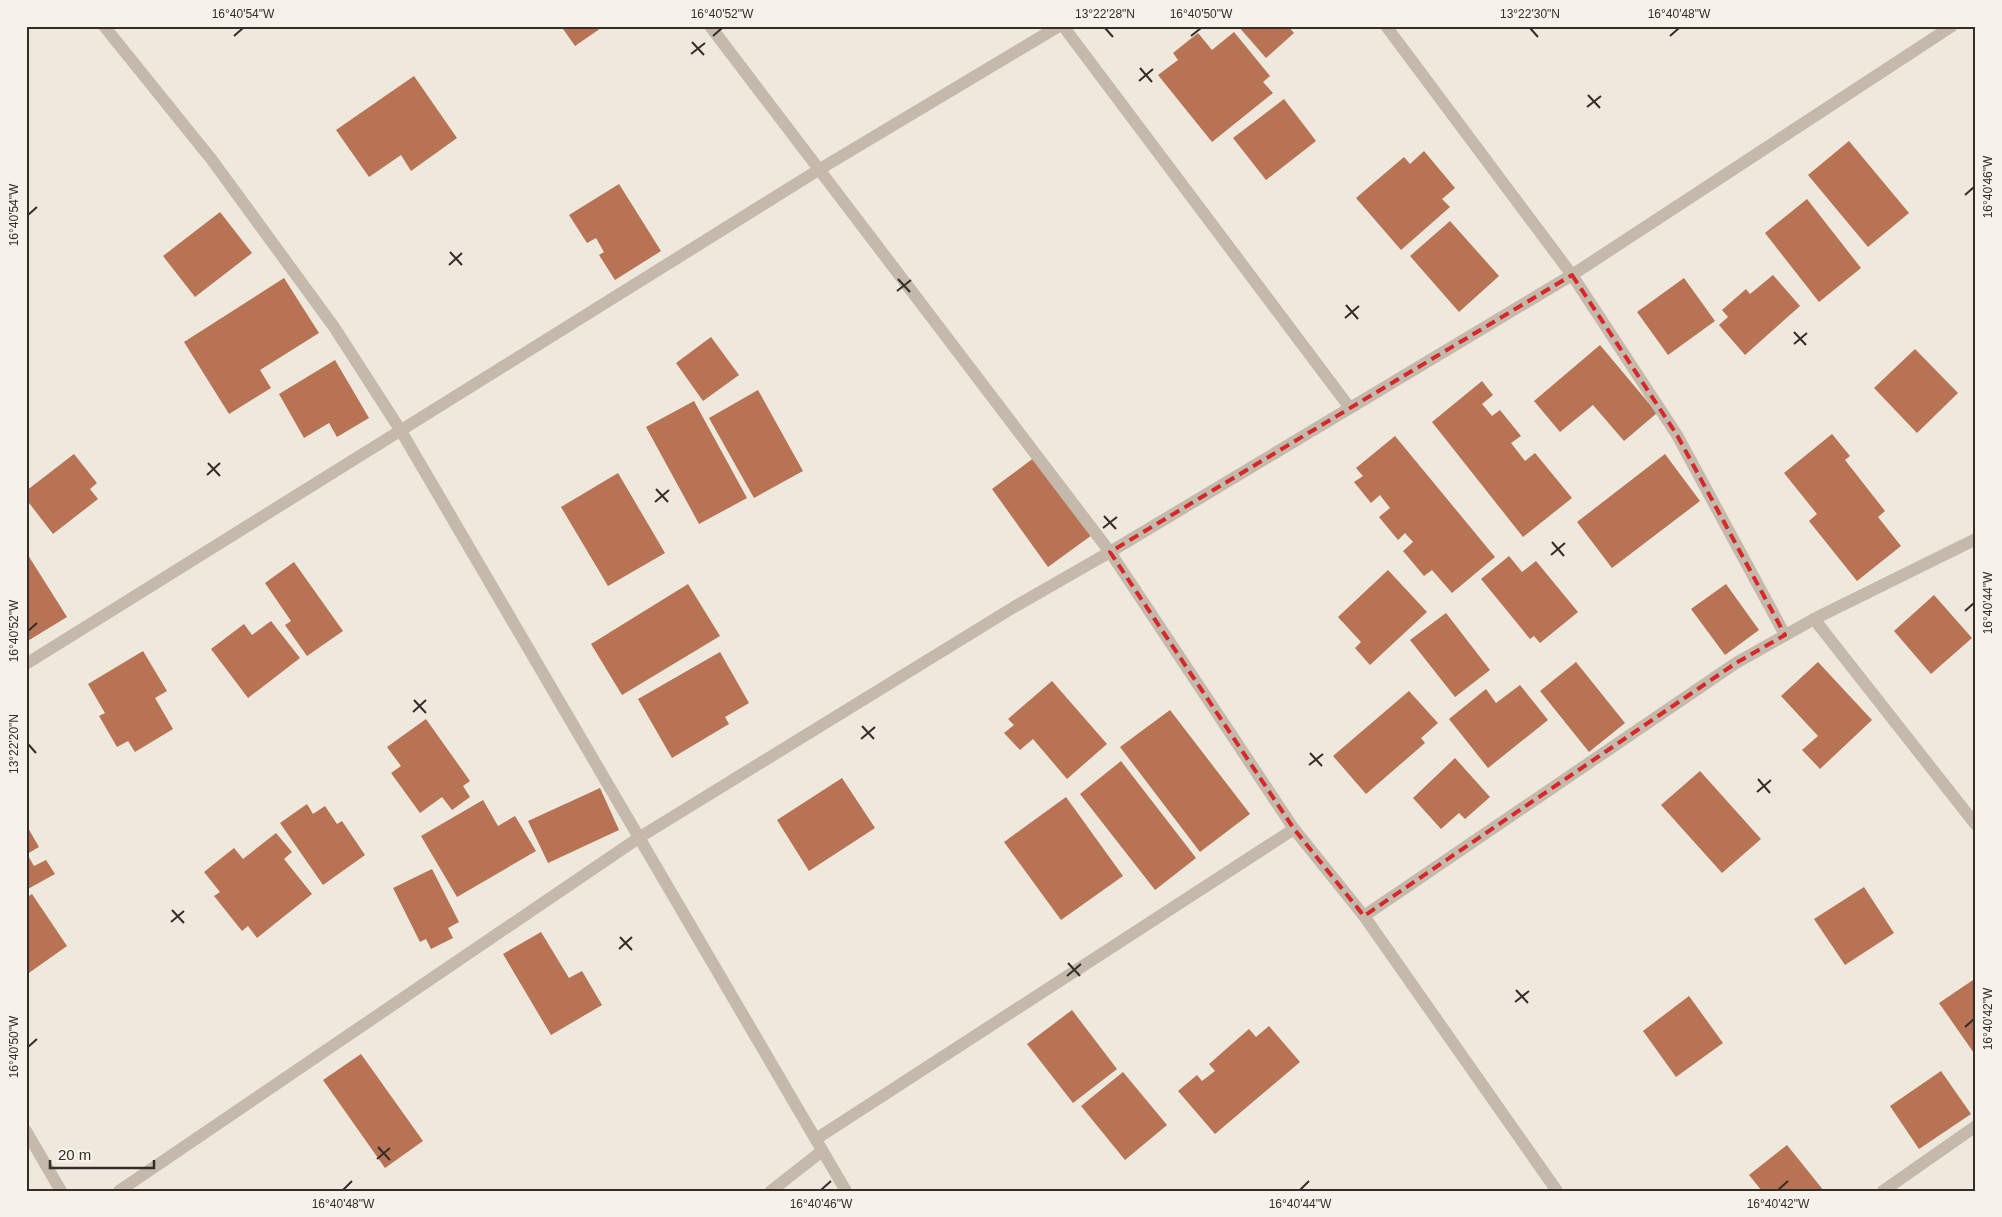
<svg xmlns="http://www.w3.org/2000/svg" width="2002" height="1217" font-family="Arial,sans-serif">
<style>
.building{fill:#b77354}
.lines{fill:none;stroke-linecap:round;stroke-linejoin:round}
.street{stroke:#c5b9ab;stroke-width:12}
.marked{fill:none;stroke:#d62828;stroke-width:4;stroke-dasharray:10 6;stroke-linejoin:round}
.ticks{fill:none;stroke:#342d29;stroke-width:2}
.neatline{fill:none;stroke:#342d29;stroke-width:2}
.ticks-label{font-size:12px;text-anchor:middle;fill:#342d29}
</style>
<rect width="100%" height="100%" fill="#efe8dd"/>
<g class="building">
<path d="M561 26H604L575 46Z"/>
<path d="M1238 26H1288L1294 33 1266 58Z"/>
<path d="M1234 32 1270 76 1263 82 1273 93 1212 142 1158 75 1178 60 1173 53 1198 33 1212 50Z"/>
<path d="M414 76 457 138 411 171 401 155 369 177 336 130Z"/>
<path d="M1284 99 1316 141 1266 180 1233 138Z"/>
<path d="M1849 141 1909 213 1868 247 1808 175Z"/>
<path d="M1424 151 1455 188 1442 199 1450 207 1401 250 1356 198 1404 157 1410 164Z"/>
<path d="M619 184 661 251 615 280 599 255 604 252 596 238 587 243 569 215Z"/>
<path d="M1807 199 1861 268 1819 302 1765 233Z"/>
<path d="M220 212 252 253 195 297 163 256Z"/>
<path d="M1450 221 1499 276 1459 312 1410 256Z"/>
<path d="M1773 275 1800 306 1745 355 1719 325 1728 317 1722 310 1746 289 1750 294Z"/>
<path d="M284 278 319 333 260 370 271 388 229 414 184 342Z"/>
<path d="M1684 278 1715 321 1668 355 1637 312Z"/>
<path d="M711 337 739 375 703 401 676 363Z"/>
<path d="M1600 345 1657 413 1624 441 1593 405 1560 432 1534 401Z"/>
<path d="M1915 349 1958 393 1917 433 1874 388Z"/>
<path d="M335 360 369 418 337 437 329 423 304 438 279 394Z"/>
<path d="M1482 381 1493 395 1482 404 1492 416 1500 410 1521 436 1511 443 1525 461 1535 453 1572 498 1523 537 1432 422Z"/>
<path d="M758 390 803 471 754 498 709 418Z"/>
<path d="M694 401 747 498 699 524 646 427Z"/>
<path d="M1832 434 1850 456 1845 460 1885 511 1878 517 1901 546 1857 581 1809 521 1817 514 1784 473Z"/>
<path d="M1395 436 1495 557 1452 593 1432 570 1424 576 1403 551 1413 542 1405 533 1398 540 1379 517 1390 508 1380 495 1371 503 1354 482 1363 476 1356 468Z"/>
<path d="M74 454 97 483 90 489 98 499 53 534 26 499V491Z"/>
<path d="M1665 454 1700 501 1612 568 1577 522Z"/>
<path d="M1035 457 1092 535 1048 567 992 489Z"/>
<path d="M618 473 665 553 608 586 561 507Z"/>
<path d="M26 552 67 617 26 642Z"/>
<path d="M1509 556 1522 572 1536 561 1578 612 1540 643 1534 636 1530 639 1481 579Z"/>
<path d="M294 562 343 631 307 656 285 625 291 621 265 583Z"/>
<path d="M1388 570 1427 612 1370 665 1355 648 1361 642 1338 617Z"/>
<path d="M688 584 720 636 622 695 591 644Z"/>
<path d="M1726 584 1759 630 1725 655 1691 609Z"/>
<path d="M1934 595 1972 638 1931 674 1894 631Z"/>
<path d="M1446 613 1490 670 1455 697 1410 640Z"/>
<path d="M271 621 300 658 248 698 211 649 244 624 252 635Z"/>
<path d="M143 651 167 691 155 698 173 729 135 752 128 741 117 747 99 716 105 713 88 684Z"/>
<path d="M720 652 749 703 725 717 729 724 672 758 638 699Z"/>
<path d="M1576 662 1625 723 1589 752 1540 691Z"/>
<path d="M1818 662 1872 720 1820 769 1802 750 1818 736 1781 696Z"/>
<path d="M1052 681 1107 744 1067 779 1033 739 1020 750 1004 733 1014 725 1008 719Z"/>
<path d="M1520 685 1548 720 1488 768 1449 719 1486 689 1496 703Z"/>
<path d="M1409 691 1438 723 1421 738 1425 743 1366 794 1333 756Z"/>
<path d="M1170 710 1250 814 1200 852 1120 747Z"/>
<path d="M426 719 470 781 463 786 470 797 452 810 442 797 420 813 391 773 401 766 387 747Z"/>
<path d="M1455 758 1490 797 1465 819 1459 813 1441 829 1413 798Z"/>
<path d="M1121 761 1196 858 1155 890 1080 794Z"/>
<path d="M1700 771 1761 839 1722 873 1661 805Z"/>
<path d="M842 778 875 828 809 871 777 820Z"/>
<path d="M600 788 619 830 548 863 528 821Z"/>
<path d="M1066 797 1123 876 1061 920 1004 842Z"/>
<path d="M483 800 498 826 515 816 536 851 457 897 421 836Z"/>
<path d="M307 804 313 814 325 806 337 824 342 821 365 855 323 885 280 823Z"/>
<path d="M28 828 39 847 27 854 34 866 46 860 55 874 26 890V829Z"/>
<path d="M276 833 292 852 284 859 312 894 257 938 248 926 242 931 214 896 220 892 204 872 234 848 243 859Z"/>
<path d="M432 869 459 922 448 928 453 938 431 949 426 939 420 942 393 888Z"/>
<path d="M1864 887 1894 933 1845 965 1814 919Z"/>
<path d="M32 894 67 946 26 975V898Z"/>
<path d="M541 932 569 978 582 971 602 1005 551 1035 503 954Z"/>
<path d="M1976 978V1056L1939 1003Z"/>
<path d="M1689 996 1723 1043 1676 1077 1643 1031Z"/>
<path d="M1072 1010 1117 1069 1073 1103 1027 1044Z"/>
<path d="M1269 1026 1300 1062 1215 1134 1178 1091 1197 1075 1202 1081 1215 1071 1209 1064 1249 1029 1256 1037Z"/>
<path d="M361 1054 423 1141 385 1168 323 1080Z"/>
<path d="M1941 1071 1971 1114 1919 1149 1890 1106Z"/>
<path d="M1123 1072 1167 1125 1125 1160 1081 1106Z"/>
<path d="M1787 1145 1824 1191H1762L1749 1175Z"/>
</g>
<g class="lines">
<g class="street">
<path d="M104 26 212 160 334 327 401 431 846 1191"/>
<path d="M710 26 1110 552 1294 829 1364 916 1557 1191"/>
<path d="M1063 26 1350 408"/>
<path d="M1386 26 1572 275 1677 435 1785 635"/>
<path d="M1814 619 1976 825"/>
<path d="M26 664 820 169 1059 26"/>
<path d="M1364 916 1736 663 1814 619 1976 539"/>
<path d="M26 1131 61 1191"/>
<path d="M816 1139 1294 829"/>
<path d="M119 1191 640 837 1014 607 1110 552 1572 275 1952 26"/>
<path d="M771 1191 822 1151"/>
<path d="M1883 1191 1976 1126"/>
</g>
</g>
<path class="marked" d="M1572 275 1677 435 1785 635 1736 663 1364 916 1294 829 1110 552Z"/>
<path class="ticks" d="M1105 28 1113 37M1530 28 1538 37M234 36 243 28M713 36 722 28M1191 36 1201 28M1670 36 1679 28M692 42 704 55M691 54 705 43M1140 68 1152 82M1139 81 1153 69M1588 95 1600 108M1587 107 1601 96M1965 195 1974 187M28 215 37 207M450 252 462 265M449 265 462 253M898 279 910 292M897 291 911 280M1346 305 1358 319M1345 318 1359 306M1794 332 1806 345M1794 344 1807 333M208 463 220 476M207 475 220 463M656 489 668 502M655 502 669 490M1104 516 1116 529M1103 528 1117 517M1552 542 1564 556M1551 555 1565 543M1965 611 1974 603M28 631 37 623M414 700 426 713M413 712 426 700M862 726 874 739M861 739 875 727M28 744 36 753M1310 753 1322 766M1309 765 1323 754M1758 779 1770 793M1757 792 1771 780M172 910 184 923M171 922 184 911M620 937 632 950M619 949 632 937M1068 963 1080 976M1067 976 1081 964M1516 990 1528 1003M1515 1002 1529 991M1965 1027 1974 1019M28 1047 37 1039M378 1147 390 1160M377 1159 390 1148M343 1190 352 1181M821 1190 831 1181M1300 1190 1309 1181M1778 1190 1788 1181"/>
<rect width="2002" height="1217" fill="none" stroke="#f7f2e9" stroke-width="55"/>
<path d="M50 1160v8h104v-8" fill="none" stroke="#342d29" stroke-width="2.5"/>
<text x="58" y="1160" font-size="15" fill="#342d29" stroke="#f7f2e9" stroke-width="4" paint-order="stroke">20 m</text>
<rect x="28" y="28" width="1946" height="1162" class="neatline"/>
<g class="ticks-label">
<text x="243" y="18">16°40'54"W</text>
<text x="722" y="18">16°40'52"W</text>
<text x="1105" y="18">13°22'28"N</text>
<text x="1201" y="18">16°40'50"W</text>
<text x="1530" y="18">13°22'30"N</text>
<text x="1679" y="18">16°40'48"W</text>
<text transform="translate(1988 187) rotate(-90)" y="4">16°40'46"W</text>
<text transform="translate(14 215) rotate(-90)" y="4">16°40'54"W</text>
<text transform="translate(1988 603) rotate(-90)" y="4">16°40'44"W</text>
<text transform="translate(14 631) rotate(-90)" y="4">16°40'52"W</text>
<text transform="translate(14 744) rotate(-90)" y="4">13°22'20"N</text>
<text transform="translate(1988 1019) rotate(-90)" y="4">16°40'42"W</text>
<text transform="translate(14 1047) rotate(-90)" y="4">16°40'50"W</text>
<text x="343" y="1208">16°40'48"W</text>
<text x="821" y="1208">16°40'46"W</text>
<text x="1300" y="1208">16°40'44"W</text>
<text x="1778" y="1208">16°40'42"W</text>
</g>
</svg>
